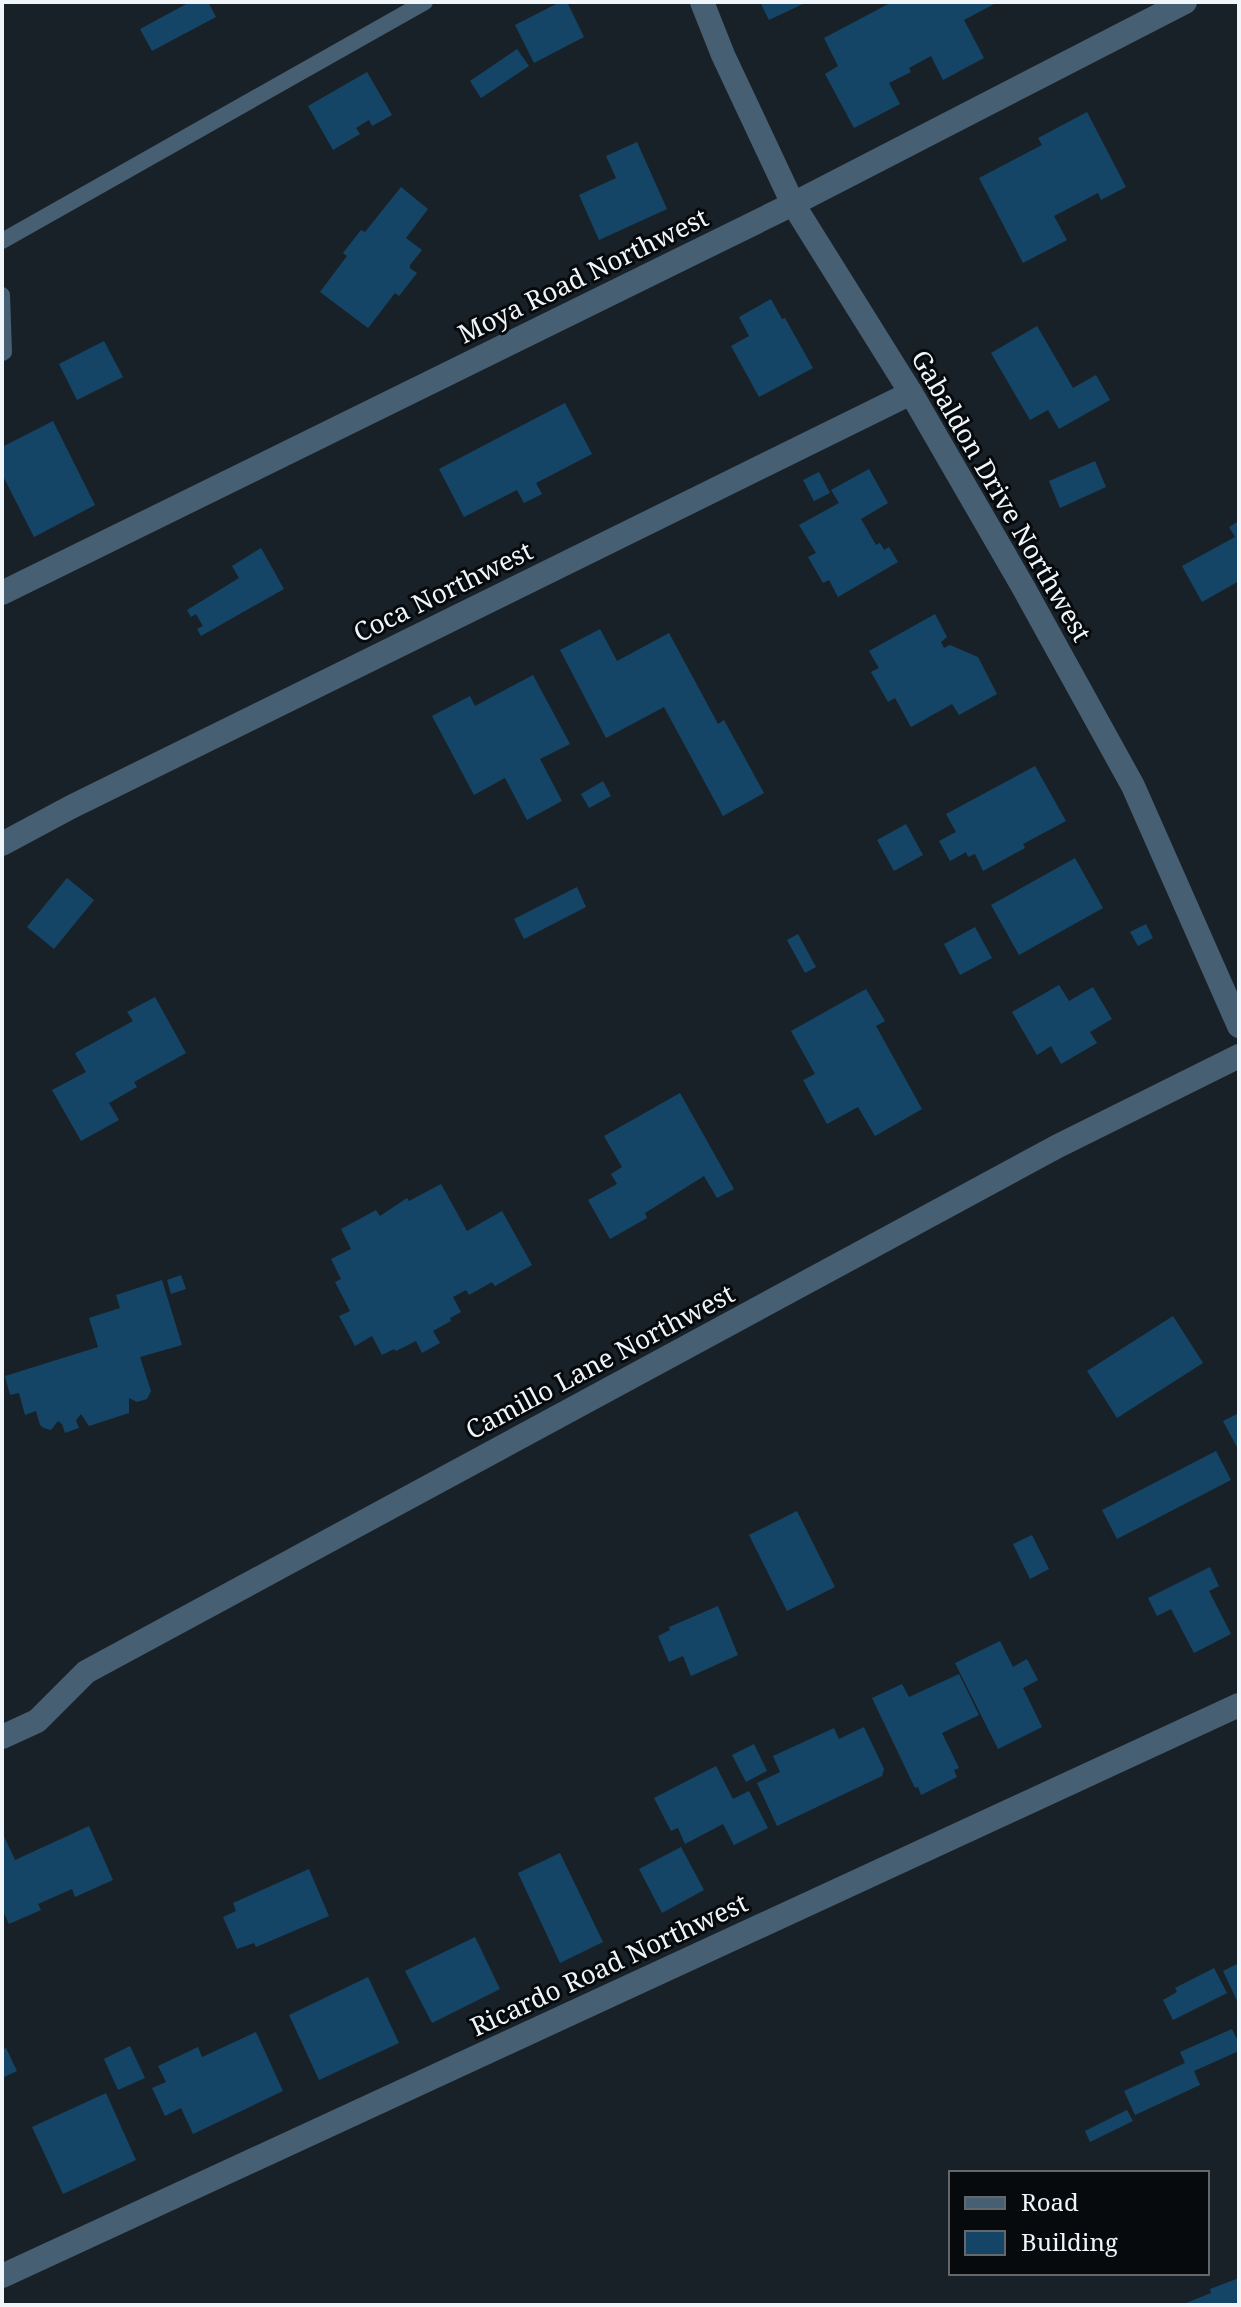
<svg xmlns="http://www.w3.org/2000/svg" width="1241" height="2307" font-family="'Noto Serif',serif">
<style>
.building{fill:#154566}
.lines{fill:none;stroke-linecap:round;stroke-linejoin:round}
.lane{stroke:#475f72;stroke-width:16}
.street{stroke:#475f72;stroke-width:24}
.labels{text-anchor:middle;stroke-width:6;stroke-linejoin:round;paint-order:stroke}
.street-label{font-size:26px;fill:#eff5f9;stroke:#070a0d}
</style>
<rect width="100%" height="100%" fill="#192128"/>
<g class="building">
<path d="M190 2H208L216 17 152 51 140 29Z"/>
<path d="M560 2H567L584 37 534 63 515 25Z"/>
<path d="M760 2H807L769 20Z"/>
<path d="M892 2H998L964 20 984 58 943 80 931 56 909 68 911 72 889 83 900 104 854 128 825 74 838 66 824 38Z"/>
<path d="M517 49 529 66 481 98 470 81Z"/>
<path d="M367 72 392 115 372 126 369 120 356 128 360 134 333 150 308 106Z"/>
<path d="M1087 112 1126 187 1101 200 1098 193 1054 216 1067 240 1023 263 979 178 1042 145 1038 138Z"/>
<path d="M637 142 667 209 599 240 579 195 616 178 606 156Z"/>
<path d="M401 187 428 209 406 238 422 250 410 265V268L417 273 399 296 395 293 368 328 320 292 347 256 343 253 361 230 365 232Z"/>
<path d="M771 299 782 319 785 318 813 368 759 397 731 346 749 336 739 317Z"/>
<path d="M1037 326 1073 388 1096 375 1110 400 1059 429 1048 410 1030 420 991 353Z"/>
<path d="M104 341 123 377 77 400 59 364Z"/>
<path d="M565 403 592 454 536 483 542 494 524 503 517 490 464 517 439 469Z"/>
<path d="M53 421 95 505 34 537 2 474V447Z"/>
<path d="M1095 461 1106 487 1060 508 1049 481Z"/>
<path d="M869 469 888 503 861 519 876 545 880 543 884 550 889 547 898 562 838 597 829 580 823 583 808 557 816 553 799 525 839 503 831 490Z"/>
<path d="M819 472 830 493 814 501 803 480Z"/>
<path d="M1239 521V581L1202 602 1182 566 1235 537 1229 527Z"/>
<path d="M261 548 284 589 201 636 197 629 203 626 196 614 191 617 187 610 239 578 232 566Z"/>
<path d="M935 614 947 637 941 642 944 648 950 645 978 657 997 694 959 715 952 704 911 727 895 698 888 702 871 672 879 668 869 651Z"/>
<path d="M600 629 617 661 669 633 718 724 724 720 764 793 723 816 664 707 606 738 560 650Z"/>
<path d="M533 675 570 744 540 759 562 801 527 820 505 778 474 795 432 716 470 696 475 706Z"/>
<path d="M1035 766 1066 821 1023 844 1025 848 983 871 975 854 968 857 966 852 950 861 939 841 956 832 946 814Z"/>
<path d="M603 781 611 796 589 808 581 794Z"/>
<path d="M906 824 923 855 894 871 877 840Z"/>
<path d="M1075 858 1103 908 1019 955 991 905Z"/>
<path d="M67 878 94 900 54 949 27 927Z"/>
<path d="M577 887 586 907 524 939 514 919Z"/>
<path d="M1146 924 1153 938 1138 946 1130 932Z"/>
<path d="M975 927 992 958 960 975 944 944Z"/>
<path d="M798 934 816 967 805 973 787 940Z"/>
<path d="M1059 985 1069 1001 1093 987 1112 1019 1090 1032 1097 1043 1061 1064 1051 1046 1037 1055 1012 1012Z"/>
<path d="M866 989 885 1021 876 1026 922 1109 875 1136 858 1107 827 1124 803 1080 815 1074 791 1031Z"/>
<path d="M155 997 186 1053 134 1082 137 1087 109 1103 119 1120 81 1141 52 1090 86 1072 75 1053 133 1021 127 1012Z"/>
<path d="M680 1093 734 1189 717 1198 704 1176 645 1213 647 1218 610 1239 588 1200 617 1184 611 1174 622 1167 604 1136Z"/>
<path d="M441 1184 467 1231 502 1211 532 1265 495 1286 492 1282 469 1295 466 1290 453 1297 461 1312 450 1318 451 1321 433 1331 440 1343 422 1353 416 1341 396 1351 394 1349 382 1355 372 1336 355 1346 339 1316 350 1311 335 1282 341 1279 331 1259 351 1249 341 1229 376 1210 380 1216 407 1198 409 1201Z"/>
<path d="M181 1275 186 1289 171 1294 167 1280Z"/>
<path d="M162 1280 182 1345 140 1357 151 1391 147 1399 137 1402 129 1398V1413L89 1426 81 1414 76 1420 79 1428 65 1433 62 1424 58 1421 51 1430 44 1428 40 1425 36 1411 25 1415 19 1393 10 1395 5 1376 98 1347 89 1318 120 1308 116 1295Z"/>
<path d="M1173 1316 1203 1363 1117 1418 1087 1371Z"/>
<path d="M1239 1413V1451L1223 1421Z"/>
<path d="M1216 1451 1231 1480 1117 1539 1102 1510Z"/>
<path d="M797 1511 835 1587 787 1611 749 1535Z"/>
<path d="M1032 1535 1049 1569 1030 1579 1013 1544Z"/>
<path d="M1210 1567 1219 1586 1209 1591 1231 1634 1194 1653 1171 1609 1157 1616 1148 1598Z"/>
<path d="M718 1606 738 1655 691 1676 683 1656 669 1662 658 1636 670 1630 669 1627Z"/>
<path d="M1000 1641 1013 1667 1027 1659 1038 1680 1023 1688 1042 1727 998 1749 955 1663Z"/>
<path d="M959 1674 979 1715 942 1733 959 1768 954 1770 957 1777 921 1795 918 1787 915 1788 872 1698 902 1684 909 1697Z"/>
<path d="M864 1727 884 1769 882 1776 777 1826 757 1783 780 1772 773 1756 834 1728 839 1739Z"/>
<path d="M754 1744 767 1771 746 1782 732 1755Z"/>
<path d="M716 1766 733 1799 749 1791 768 1828 734 1845 723 1824 685 1844 678 1828 671 1831 654 1798Z"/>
<path d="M89 1826 113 1880 75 1897 72 1889 38 1904 41 1910 9 1924 2 1909V1832L15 1860Z"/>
<path d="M681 1847 704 1890 662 1913 639 1869Z"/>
<path d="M560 1853 603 1942 560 1963 518 1873Z"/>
<path d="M309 1869 329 1916 256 1947 254 1943 237 1949 223 1917 236 1911 233 1903Z"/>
<path d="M475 1937 500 1989 432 2023 405 1971Z"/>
<path d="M1239 1963V2005L1223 1971Z"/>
<path d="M1214 1968 1227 1993 1173 2020 1163 2000 1177 1992 1175 1988Z"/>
<path d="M368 1977 399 2043 319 2080 289 2015Z"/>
<path d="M1232 2029 1239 2043V2051L1194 2071 1200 2085 1135 2115 1124 2091 1185 2063 1180 2052Z"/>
<path d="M256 2032 283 2091 193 2134 181 2108 165 2116 152 2088 166 2082 158 2066 198 2047 202 2057Z"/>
<path d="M130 2046 145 2078 118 2090 104 2059Z"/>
<path d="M6 2048 17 2071 2 2078V2050Z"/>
<path d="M106 2093 136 2160 63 2194 32 2127Z"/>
<path d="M1127 2110 1133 2121 1090 2142 1085 2131Z"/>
<path d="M1239 2278V2305H1181L1211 2293 1210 2289Z"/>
</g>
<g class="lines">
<g class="lane">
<path d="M2 241 425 2"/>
<path d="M2 295 4 352 2 353"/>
</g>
<g class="street">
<path d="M702 2 723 55 793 204 911 393 1022 585 1133 786 1239 1026"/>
<path d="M2 593 793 204 1185 2"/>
<path d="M2 844 71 807 911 393"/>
<path d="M2 1737 37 1721 86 1672 1058 1146 1239 1056"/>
<path d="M2 2276 1239 1705"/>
</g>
</g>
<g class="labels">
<g class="street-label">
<text transform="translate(583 276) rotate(-26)" y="9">Moya Road Northwest</text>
<text transform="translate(1001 496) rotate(60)" y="9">Gabaldon Drive Northwest</text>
<text transform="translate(443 592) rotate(-26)" y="9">Coca Northwest</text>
<text transform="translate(600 1362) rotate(-28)" y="9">Camillo Lane Northwest</text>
<text transform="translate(609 1965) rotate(-25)" y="9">Ricardo Road Northwest</text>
</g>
</g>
<rect width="1241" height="2307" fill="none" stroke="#eff5f9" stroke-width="8"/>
<rect x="949" y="2171" width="260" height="104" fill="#070a0d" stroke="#64686b" stroke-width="2"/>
<rect x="965" y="2197" width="40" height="12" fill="#475f72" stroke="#64686b" stroke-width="2"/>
<text x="1021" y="2211" font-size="24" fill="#eff5f9">Road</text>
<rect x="965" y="2231" width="40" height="24" fill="#154566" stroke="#64686b" stroke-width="2"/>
<text x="1021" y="2251" font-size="24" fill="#eff5f9">Building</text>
</svg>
